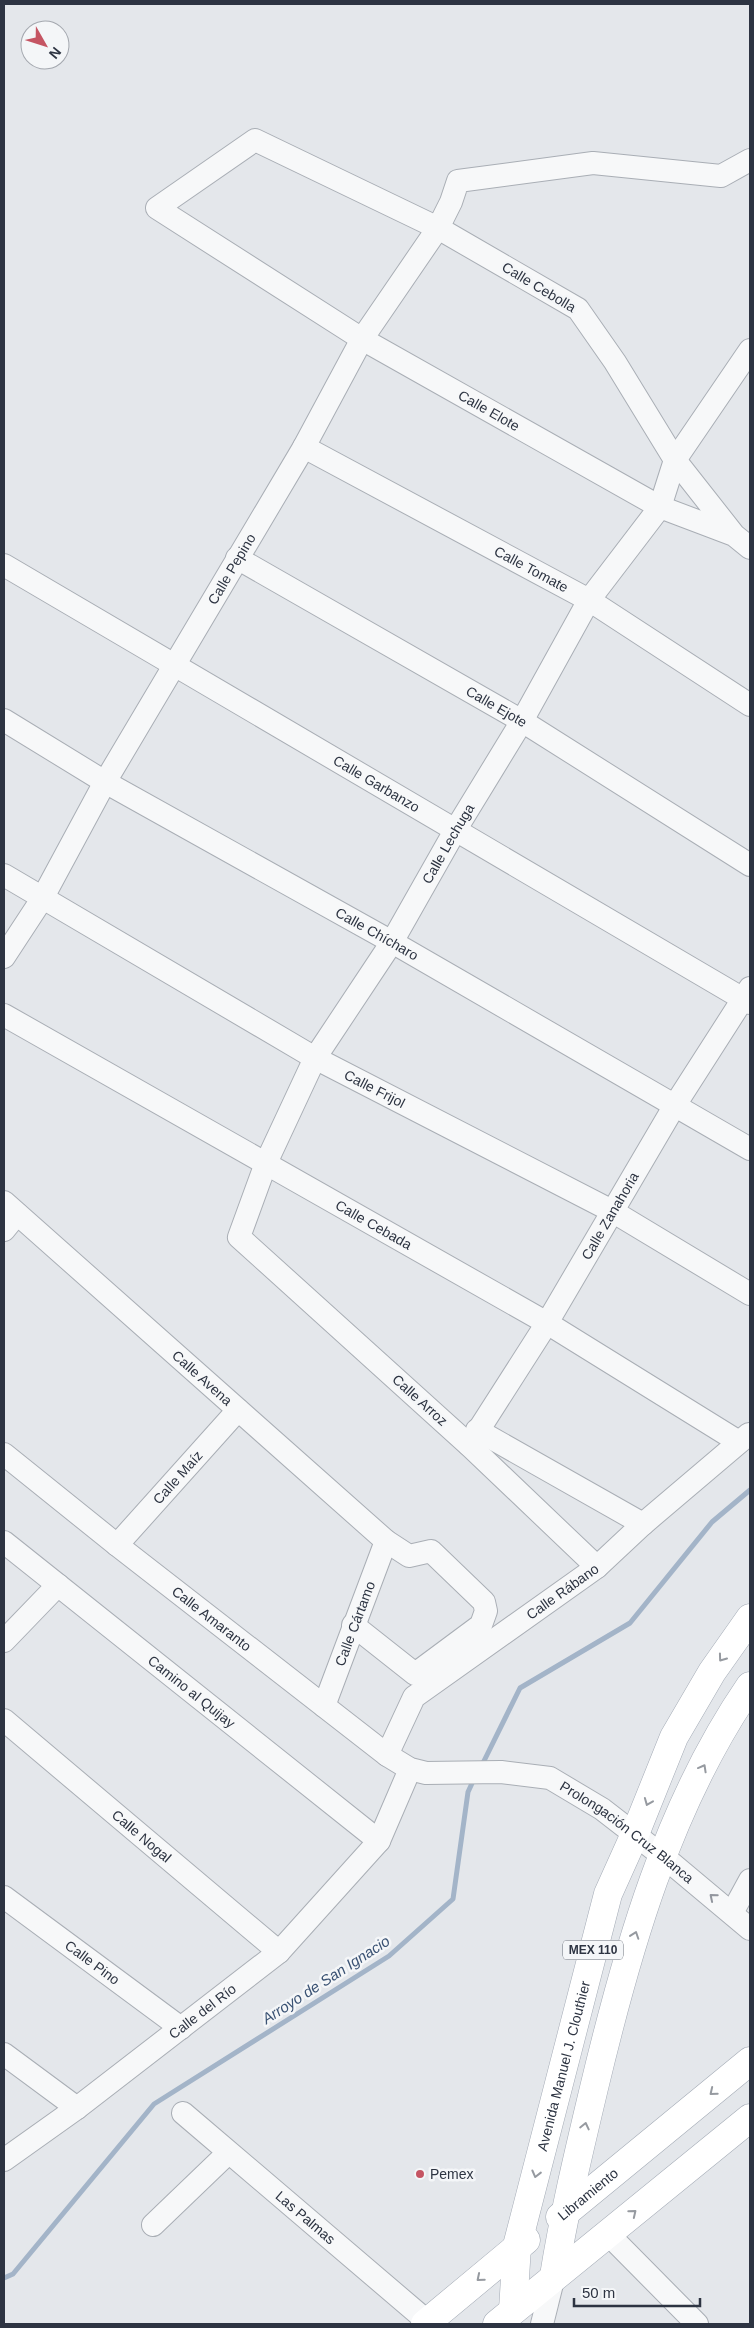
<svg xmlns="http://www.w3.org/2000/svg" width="754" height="2328" font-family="Arial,sans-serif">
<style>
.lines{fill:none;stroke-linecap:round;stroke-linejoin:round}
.stream{stroke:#a3b4c8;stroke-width:5}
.minor-casing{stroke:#a9aeb5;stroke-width:24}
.major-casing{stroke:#a4abb6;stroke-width:29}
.minor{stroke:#f7f8f9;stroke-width:22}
.major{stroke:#fff;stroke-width:28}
.oneway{stroke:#969aa0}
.oneway2{stroke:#92969e}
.poi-dot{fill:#c55563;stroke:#f4f6f8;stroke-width:2}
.labels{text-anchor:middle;stroke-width:5;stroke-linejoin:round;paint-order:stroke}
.shield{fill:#f4f6f8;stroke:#696e79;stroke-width:1}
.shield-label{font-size:12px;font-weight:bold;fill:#2d3442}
.street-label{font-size:14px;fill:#2d3442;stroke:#f4f6f8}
.poi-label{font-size:14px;fill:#2d3442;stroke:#f4f6f8;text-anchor:start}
.water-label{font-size:15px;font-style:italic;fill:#3a5273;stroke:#f4f6f8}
</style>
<rect width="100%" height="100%" fill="#e4e7eb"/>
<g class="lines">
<g class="stream">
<path d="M482 1765 520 1688 630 1623 712 1522 750 1490"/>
<path d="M4 2278 13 2274 154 2104 389 1956 453 1899 468 1792 474 1779"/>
</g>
<g class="minor-casing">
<g id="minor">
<path id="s1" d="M304 447 589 600 750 705"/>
<path id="s2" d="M734 535 675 460 615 362 578 309 438 228 255 140 157 208 362 339 660 507 734 535 750 548"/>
<path id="s3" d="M237 558 522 721 750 865"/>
<path id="s4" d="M4 565 750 1003"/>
<path id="s5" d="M4 720 105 782 392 942 750 1149"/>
<path id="s6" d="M4 875 315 1058 612 1211 750 1294"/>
<path id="s7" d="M4 957 42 899 105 782 304 447 362 339 438 228 451 202 458 181 593 163 721 176 750 160"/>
<path id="s8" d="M4 1015 547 1323 739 1442"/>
<path id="s9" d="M4 1202 386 1541 409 1556 431 1551 484 1602 486 1611 481 1625 415 1674 353 1625"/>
<path d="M4 1230 17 1214"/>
<path d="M477 1430 643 1524"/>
<path id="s10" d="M469 1445 547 1323 675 1105 750 988"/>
<path id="s11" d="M4 1454 117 1545 387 1755 410 1769 426 1773 501 1772 550 1778 602 1809 664 1857 750 1929"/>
<path id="s12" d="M4 1542 379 1841"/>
<path id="s13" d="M117 1545 238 1410"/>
<path id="s14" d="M597 1567 469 1445 239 1237 266 1163 315 1058 392 942 456 829 522 721 589 600 660 507 675 460 750 350"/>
<path d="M4 1641 58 1585"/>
<path id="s15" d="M324 1706 386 1541"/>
<path id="s16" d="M4 1720 279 1952"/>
<path id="s17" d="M387 1755 414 1697 597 1567 643 1524 749 1434"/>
<path id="s18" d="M4 1897 181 2028"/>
<path d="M732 1913 750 1880"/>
<path d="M4 2054 77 2108"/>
<path id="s19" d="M183 2113 428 2322"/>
<path id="s20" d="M4 2160 77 2108 279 1952 379 1841 410 1769"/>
<path d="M153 2225 228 2153"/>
<path d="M607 2233 697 2324"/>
<path d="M542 2324 554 2276"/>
</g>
</g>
<g class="major-casing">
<g id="major">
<path id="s21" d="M560 2217 750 2061"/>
<path d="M554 2276C564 2213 579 2151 594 2088 627 1950 668 1805 750 1686"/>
<path id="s22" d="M513 2310 517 2246 608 1894 635 1834 674 1737 712 1672 750 1618"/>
<path d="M425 2324 526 2240"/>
<path d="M497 2324 750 2118"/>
</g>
</g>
<use href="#minor" class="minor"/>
<use href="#major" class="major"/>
</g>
<defs><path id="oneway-chevron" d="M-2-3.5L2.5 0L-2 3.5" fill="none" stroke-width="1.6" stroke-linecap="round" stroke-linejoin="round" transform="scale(1.25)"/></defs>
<g class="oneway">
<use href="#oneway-chevron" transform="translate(722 1658) rotate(126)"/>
<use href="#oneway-chevron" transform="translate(703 1768) rotate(-61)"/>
<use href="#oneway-chevron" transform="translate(648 1802) rotate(112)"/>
<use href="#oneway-chevron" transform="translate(635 1935) rotate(-71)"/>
<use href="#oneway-chevron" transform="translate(713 2092) rotate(141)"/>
<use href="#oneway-chevron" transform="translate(585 2126) rotate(-77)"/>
<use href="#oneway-chevron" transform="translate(536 2174) rotate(104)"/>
<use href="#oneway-chevron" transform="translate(633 2213) rotate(-39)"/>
<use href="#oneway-chevron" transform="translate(480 2278) rotate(140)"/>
</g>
<use class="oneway2" href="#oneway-chevron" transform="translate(713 1897) rotate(-140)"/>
<circle class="poi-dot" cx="420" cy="2174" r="5"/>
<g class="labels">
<rect class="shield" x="563" y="1940.5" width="60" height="19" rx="4"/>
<g class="shield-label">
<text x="593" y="1954">MEX 110</text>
</g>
<g class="street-label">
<text transform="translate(539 287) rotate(31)" y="5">Calle Cebolla</text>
<text dy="5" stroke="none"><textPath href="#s2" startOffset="1148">Calle Elote</textPath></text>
<text dy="5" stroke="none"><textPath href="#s7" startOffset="450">Calle Pepino</textPath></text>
<text dy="5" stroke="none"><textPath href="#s1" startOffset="258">Calle Tomate</textPath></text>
<text dy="5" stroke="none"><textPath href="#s3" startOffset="299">Calle Ejote</textPath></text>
<text dy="5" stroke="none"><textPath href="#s4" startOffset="432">Calle Garbanzo</textPath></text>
<text dy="5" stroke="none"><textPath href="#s14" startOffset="934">Calle Lechuga</textPath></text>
<text dy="5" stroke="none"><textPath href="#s5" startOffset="430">Calle Chícharo</textPath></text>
<text dy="5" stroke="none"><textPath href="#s6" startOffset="428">Calle Frijol</textPath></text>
<text dy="5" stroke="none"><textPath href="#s10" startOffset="269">Calle Zanahoria</textPath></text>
<text dy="5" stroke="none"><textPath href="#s8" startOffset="425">Calle Cebada</textPath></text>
<text dy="5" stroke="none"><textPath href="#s9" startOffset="265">Calle Avena</textPath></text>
<text transform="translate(420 1400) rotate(42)" y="5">Calle Arroz</text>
<text dy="5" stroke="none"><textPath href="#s13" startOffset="91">Calle Maíz</textPath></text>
<text dy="5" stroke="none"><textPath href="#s17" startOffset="246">Calle Rábano</textPath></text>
<text dy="5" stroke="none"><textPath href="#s11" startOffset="265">Calle Amaranto</textPath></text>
<text dy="5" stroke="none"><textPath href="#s15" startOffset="88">Calle Cártamo</textPath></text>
<text dy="5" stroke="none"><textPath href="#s12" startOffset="240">Camino al Quijay</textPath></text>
<text dy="5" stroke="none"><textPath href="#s11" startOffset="749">Prolongación Cruz Blanca</textPath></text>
<text dy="5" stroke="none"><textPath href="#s16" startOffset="180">Calle Nogal</textPath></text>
<text dy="5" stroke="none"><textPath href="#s18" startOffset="110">Calle Pino</textPath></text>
<text dy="5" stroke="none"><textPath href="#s20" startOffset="248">Calle del Río</textPath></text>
<text dy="5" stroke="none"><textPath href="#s22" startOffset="250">Avenida Manuel J. Clouthier</textPath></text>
<text dy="5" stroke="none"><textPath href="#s21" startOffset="36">Libramiento</textPath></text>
<text dy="5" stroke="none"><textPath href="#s19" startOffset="161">Las Palmas</textPath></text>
</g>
<g class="poi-label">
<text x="430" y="2179">Pemex</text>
</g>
<g class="water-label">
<text transform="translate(326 1980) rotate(-33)" y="5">Arroyo de San Ignacio</text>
</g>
</g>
<rect width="754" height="2328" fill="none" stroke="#2d3442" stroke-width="10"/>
<g transform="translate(45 45) rotate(129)"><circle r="24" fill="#f4f6f8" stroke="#a4a8af"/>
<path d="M0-4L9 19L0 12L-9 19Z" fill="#c55563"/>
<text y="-8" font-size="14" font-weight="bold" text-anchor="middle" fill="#2d3442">N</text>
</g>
<path d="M574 2298v8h126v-8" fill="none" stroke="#2d3442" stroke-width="2.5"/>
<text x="582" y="2298" font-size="15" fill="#2d3442" stroke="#f4f6f8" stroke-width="4" paint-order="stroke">50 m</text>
</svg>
